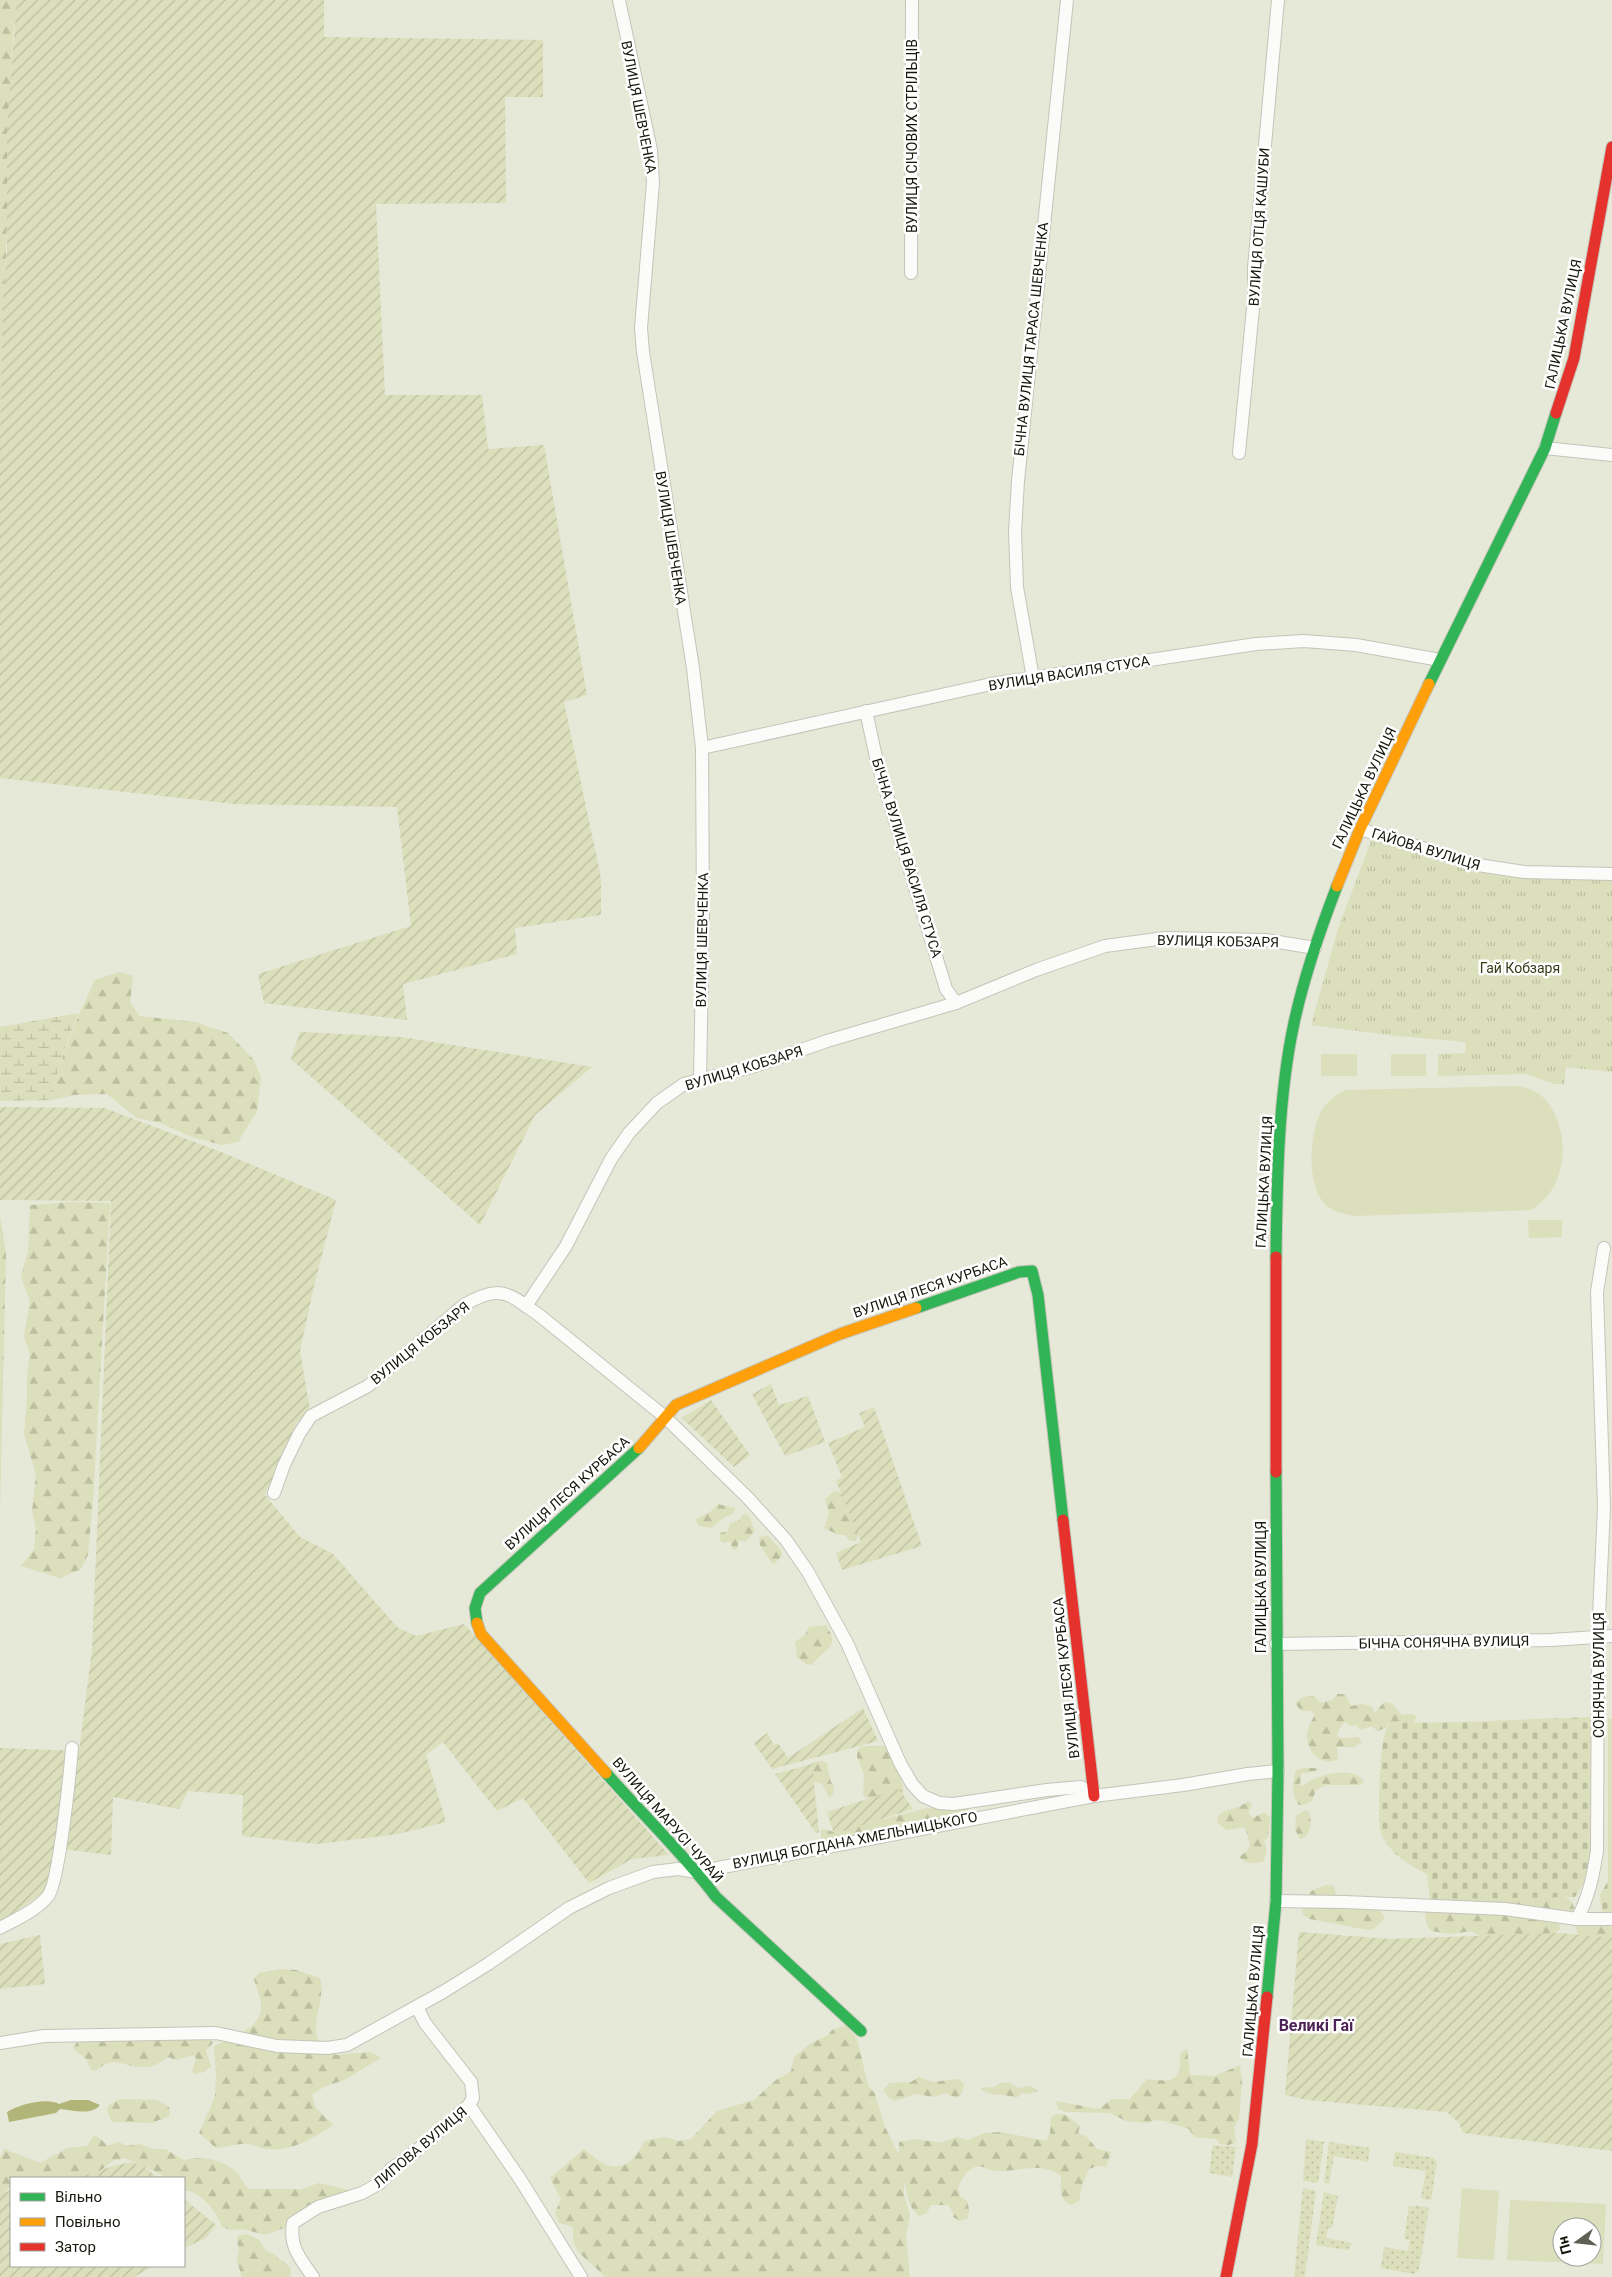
<svg xmlns="http://www.w3.org/2000/svg" width="1612" height="2277" font-family="Roboto,sans-serif">
<style>
.grass{fill:url(#grass-dots)}
.forest{fill:url(#forest-firs)}
.wetland{fill:url(#wetland-marsh)}
.cemetery{fill:url(#cemetery-stones)}
.park{fill:url(#park-tufts)}
.garden{fill:url(#garden-furrows)}
.pitch{fill:#dbdfbb;fill-rule:evenodd}
.water{fill:#b1b577}
.lines{fill:none;stroke-linecap:round;stroke-linejoin:round}
.street-casing{stroke:#c4c5b9;stroke-width:14}
.fast-casing{stroke:#c4c5b9;stroke-width:13}
.slow-casing{stroke:#c4c5b9;stroke-width:13}
.jam-casing{stroke:#c4c5b9;stroke-width:13}
.street{stroke:#fbfcf9;stroke-width:12}
.fast{stroke:#30b455;stroke-width:11}
.slow{stroke:#ff9f0a;stroke-width:11}
.jam{stroke:#e5322d;stroke-width:11}
.labels{text-anchor:middle;stroke-width:5;stroke-linejoin:round;paint-order:stroke}
.street-label{font-size:14px;fill:#15160c;stroke:#fff}
.park-label{font-size:14px;fill:#373a16;stroke:#fff}
.quarter-label{font-size:16px;font-weight:bold;fill:#4d2256;stroke:#fff}
</style>
<defs>
<pattern id="grass-dots" width="8" height="8" patternUnits="userSpaceOnUse" patternTransform="scale(1.25)"><rect width="8" height="8" fill="#dbdfbb"/><path d="M2 2h.1M6 6h.1" fill="none" stroke="#bbbfa0" stroke-width="1.8" stroke-linecap="round"/></pattern>
<pattern id="forest-firs" width="22" height="20" patternUnits="userSpaceOnUse" patternTransform="scale(1.25)"><rect width="22" height="20" fill="#dbdfbb"/><path d="M5 1l3.5 6h-7zM16 11l3.5 6h-7z" fill="#bbbfa0"/></pattern>
<pattern id="wetland-marsh" width="20" height="14" patternUnits="userSpaceOnUse" patternTransform="scale(1.25)"><rect width="20" height="14" fill="#dbdfbb"/><path d="M1 5h8M5 5V1M11 12h8M15 12V8" fill="none" stroke="#bbbfa0"/></pattern>
<pattern id="cemetery-stones" width="16" height="16" patternUnits="userSpaceOnUse" patternTransform="scale(1.25)"><rect width="16" height="16" fill="#dbdfbb"/><path d="M2 7V4a2 2 0 0 1 4 0v3zM10 15v-3a2 2 0 0 1 4 0v3z" fill="#bbbfa0"/></pattern>
<pattern id="park-tufts" width="24" height="20" patternUnits="userSpaceOnUse" patternTransform="scale(1.25)"><rect width="24" height="20" fill="#dbdfbb"/><path d="M3 7l-1-3M5 7V3M7 7l1-3M15 17l-1-3M17 17v-4M19 17l1-3" fill="none" stroke="#bbbfa0"/></pattern>
<pattern id="garden-furrows" width="10" height="10" patternUnits="userSpaceOnUse" patternTransform="scale(1.25)"><rect width="10" height="10" fill="#dbdfbb"/><path d="M-1 1l2-2M0 10L10 0M9 11l2-2" fill="none" stroke="#bbbfa0"/></pattern>
</defs>
<rect width="100%" height="100%" fill="#e6e8d8"/>
<g class="grass">
<path d="M1306 2139 1324 2142 1318 2183 1303 2181Z"/>
<path d="M1329 2142 1370 2148 1368 2162 1334 2156 1329 2184 1324 2183Z"/>
<path d="M1213 2145 1236 2147 1232 2177 1209 2173Z"/>
<path d="M1395 2152 1434 2158 1437 2162 1431 2200 1421 2198 1426 2171 1393 2166Z"/>
<path d="M1303 2188 1316 2191 1305 2277H1294Z"/>
<path d="M1324 2192 1338 2196 1332 2228H1328L1326 2238 1352 2243 1348 2250 1316 2245Z"/>
<path d="M1415 2205 1429 2208 1419 2270 1414 2274 1381 2268 1384 2247 1408 2251 1410 2240 1404 2239 1409 2206 1414 2207Z"/>
</g>
<g class="forest">
<path d="M0 0H17V12L13 34 0 439Z"/>
<path d="M119 972 133 976 130 1002 139 1016 195 1022 228 1033 254 1060 261 1077 257 1111 238 1142 221 1145 189 1136 161 1123 137 1118 107 1094 74 1095 52 1100C60 1054 76 1021 95 980Z"/>
<path d="M72 1202 110 1203 93 1500 88 1555 81 1569 60 1578 21 1566 34 1549 36 1529 32 1511 36 1475 24 1434 27 1400V1374L30 1355 24 1336 30 1301 21 1277 28 1251 30 1205Z"/>
<path d="M0 1216 6 1253 0 1510Z"/>
<path d="M834 1491 840 1492C848 1503 863 1529 856 1541H850L845 1535H839L824 1528 829 1514 825 1499Z"/>
<path d="M718 1504 735 1508 733 1514 723 1518 712 1528 699 1526 695 1519 710 1512Z"/>
<path d="M744 1513 749 1516 755 1531 745 1542 739 1540 737 1549 733 1550 730 1541 724 1543 720 1540V1533L728 1531 730 1523 738 1521Z"/>
<path d="M768 1536 781 1550 782 1556 773 1565 760 1545 759 1537Z"/>
<path d="M826 1625C842 1649 822 1649 812 1665L806 1664 797 1657 795 1642 805 1635 809 1627Z"/>
<path d="M1338 1694H1345L1351 1706 1362 1704 1371 1706 1375 1713 1384 1702 1391 1703 1402 1715 1411 1714 1417 1716 1414 1722 1396 1725 1389 1723 1386 1728 1377 1731 1372 1726 1360 1730 1356 1725 1350 1726 1345 1721 1338 1731 1337 1736 1343 1738 1358 1737 1362 1742 1355 1747H1337L1338 1759C1322 1767 1308 1753 1307 1737 1306 1729 1312 1721 1315 1714L1310 1711H1301L1295 1703C1301 1697 1306 1696 1314 1696L1320 1703 1332 1700Z"/>
<path d="M862 1746H885L896 1759 904 1792 870 1800 863 1795 864 1774 857 1757V1750Z"/>
<path d="M822 1761 827 1763 830 1780 834 1787 833 1795 829 1797 822 1784 811 1781 809 1769 811 1763Z"/>
<path d="M1304 1768H1317L1319 1770 1301 1774 1300 1786C1305 1785 1309 1781 1314 1779 1328 1773 1354 1767 1364 1781L1361 1785H1326L1316 1790 1312 1801 1305 1805H1299C1291 1797 1293 1780 1296 1770Z"/>
<path d="M1248 1801 1252 1804 1248 1812 1253 1818 1264 1812 1270 1817 1268 1837 1264 1841 1267 1850 1263 1862C1253 1864 1247 1864 1239 1857L1247 1851 1250 1844 1245 1827 1227 1830 1217 1822 1218 1816C1227 1808 1238 1810 1248 1801Z"/>
<path d="M928 1808H965L968 1809V1812L964 1818 928 1823 908 1821 892 1830C883 1828 877 1833 867 1831L845 1840 835 1839 824 1843 821 1841V1830L824 1829 837 1833 864 1824Z"/>
<path d="M1305 1810 1309 1812C1312 1822 1311 1833 1302 1839L1299 1838 1295 1829 1296 1816Z"/>
<path d="M1326 1885 1334 1886 1338 1907 1380 1910 1385 1918 1375 1928 1369 1930 1310 1919 1303 1915 1302 1911 1311 1891Z"/>
<path d="M1562 1895 1572 1902 1576 1913 1559 1924 1560 1929 1555 1934 1480 1936 1472 1931 1450 1934 1431 1931 1427 1925 1425 1914 1428 1911 1426 1901 1447 1896Z"/>
<path d="M1612 1920V1941L1580 1938 1575 1926 1577 1921Z"/>
<path d="M282 1969 296 1970 320 1978C326 2001 310 2022 318 2039 321 2045 331 2050 336 2055L371 2052 381 2058 344 2080 326 2086 312 2094 315 2107 333 2125C315 2137 291 2152 269 2149 261 2149 254 2144 247 2144 238 2143 226 2148 216 2148L199 2133 215 2097 216 2073 214 2047C230 2036 262 2030 261 2006 261 1998 256 1987 254 1979L259 1973Z"/>
<path d="M846 2025 857 2039 868 2085 875 2094 885 2127 899 2155V2142L916 2139 941 2143 957 2137 968 2140 984 2133 1001 2132 1046 2141 1050 2133 1051 2117C1062 2109 1070 2118 1080 2126L1078 2133 1087 2137 1097 2149 1111 2152 1106 2167 1097 2166 1089 2169 1082 2185 1079 2201 1071 2205C1058 2198 1061 2189 1061 2176 1041 2161 1019 2172 996 2171 986 2170 980 2162 971 2169 964 2173 961 2182 958 2188L960 2196 967 2201 969 2209 968 2218 960 2221 953 2217V2212L948 2205H931L927 2213 919 2216C907 2206 909 2195 904 2182V2195L910 2215 906 2235 910 2277H604C596 2265 580 2258 574 2244 573 2239 573 2232 573 2227L559 2223 555 2213 561 2199 550 2178 584 2149C592 2155 601 2165 612 2166 628 2169 639 2154 644 2141L664 2137 679 2141 691 2139 717 2111 754 2100 776 2080 791 2071 794 2057 811 2043 827 2036 832 2030Z"/>
<path d="M139 2037H191L211 2040 213 2043 206 2050 211 2067 204 2072 195 2074 192 2071 196 2059 194 2055 176 2060 168 2057C162 2061 154 2067 147 2067 122 2069 118 2053 95 2071L91 2070 86 2059 73 2048 77 2042 94 2039 113 2042Z"/>
<path d="M1187 2049 1190 2075 1215 2076 1240 2065 1242 2082 1239 2119 1234 2126 1236 2142 1229 2145 1220 2144 1216 2139 1194 2137 1189 2129 1164 2121 1155 2120 1147 2123 1126 2121 1110 2113 1066 2112 1058 2109 1056 2101 1099 2109 1112 2099H1130L1147 2079C1171 2082 1182 2083 1180 2054Z"/>
<path d="M919 2077 933 2082 959 2079 964 2084 962 2093 957 2098 945 2093 934 2097 916 2094 895 2101 889 2098 883 2090 890 2083 911 2082Z"/>
<path d="M1001 2083H1010L1018 2088 1031 2086 1038 2091 1030 2094 1022 2093 1016 2098C1001 2092 995 2099 980 2088L994 2087Z"/>
<path d="M120 2099 157 2100 169 2107 170 2116 151 2123 112 2122 107 2110 108 2106Z"/>
<path d="M94 2135 101 2139 107 2146 119 2142 127 2146 140 2144 153 2149H165L184 2160C202 2156 223 2159 237 2173 242 2178 243 2184 249 2189H302L319 2183 348 2190 320 2200 315 2206 289 2221 284 2228 265 2235 243 2229 231 2230 222 2227C215 2210 203 2193 184 2190V2178H165L161 2174 125 2158 112 2161 98 2173 85 2178H11V2185L0 2198V2158L4 2149 40 2163 68 2148 87 2146Z"/>
<path d="M247 2234 259 2240 266 2251 274 2254 280 2260 284 2261 290 2268 291 2277H242L237 2261 239 2249 237 2241 238 2236Z"/>
</g>
<path class="wetland" d="M79 1013C66 1042 57 1069 52 1100L0 1101V1027Z"/>
<g class="cemetery">
<path d="M1591 1717 1590 1872 1575 1897 1430 1899 1427 1874C1410 1866 1388 1852 1381 1833 1377 1820 1380 1752 1384 1737 1385 1732 1388 1727 1390 1723L1463 1722Z"/>
<path d="M1612 1718V1912H1602L1600 1895 1608 1881V1719Z"/>
</g>
<path class="park" d="M1372 838C1406 850 1439 863 1474 871 1518 881 1568 880 1612 880V1072L1566 1067 1564 1084H1554L1526 1074 1438 1076V1054L1465 1053 1466 1042 1398 1036 1311 1025 1338 929Z"/>
<g class="garden">
<path d="M17 0H324V37L543 40V97H505L506 203 376 204 385 395H482L488 449 544 445 587 695 564 702 601 878V915L515 928 517 954 403 984 407 1020 264 1003 258 974 411 926 397 807 234 804 0 778V439L3 301 7 249V126Z"/>
<path d="M300 1032 401 1037 592 1067 535 1115 480 1225 291 1059Z"/>
<path d="M0 1107 104 1108 221 1152 336 1200 313 1290 300 1351 310 1410 297 1422 265 1495 300 1537 333 1554 398 1628 416 1636 464 1624 669 1855 632 1859 589 1883 523 1798 497 1811 443 1742 426 1755 446 1822 398 1834 318 1844 242 1836 243 1795 188 1791 179 1809 113 1797 111 1855 54 1848 46 1891 0 1922V1748L79 1751 92 1650 111 1201 0 1200Z"/>
<path d="M771 1384 779 1405 808 1396 825 1442 785 1456 752 1394Z"/>
<path d="M711 1400 750 1455 734 1467 682 1418Z"/>
<path d="M874 1407 922 1546 842 1570 836 1553 861 1542 836 1481 842 1477 828 1443 865 1427 859 1413Z"/>
<path d="M863 1708 878 1741 772 1769 754 1743 767 1733 774 1745 778 1743 788 1758Z"/>
<path d="M812 1764 819 1832 816 1833 775 1774Z"/>
<path d="M899 1789 913 1809 834 1834 827 1812Z"/>
<path d="M1299 1932 1389 1939 1560 1933 1612 1938V2151L1463 2133 1459 2123 1447 2112 1307 2100 1285 2095Z"/>
<path d="M40 1935 45 1984 0 1989V1944Z"/>
<path d="M132 2162 145 2167 158 2178H77L113 2166Z"/>
<path d="M11 2190V2266H153L134 2277H0V2194Z"/>
<path d="M184 2199 216 2225 206 2238 184 2248Z"/>
</g>
<g class="pitch">
<rect x="1321" y="1054" width="36" height="22"/>
<rect x="1391" y="1054" width="35" height="22"/>
<path d="M1519 1086C1529 1089 1539 1092 1546 1100 1572 1132 1568 1189 1531 1210L1354 1216C1346 1214 1335 1212 1328 1207 1306 1189 1309 1137 1320 1114 1325 1102 1335 1096 1345 1090Z"/>
<path d="M1528 1220H1562V1237L1529 1238Z"/>
<path d="M1462 2188 1499 2191 1494 2260 1457 2258Z"/>
<path d="M1510 2200 1606 2204 1603 2264 1507 2260ZM1562 2227H1592V2257H1562Z"/>
</g>
<path class="water" d="M71 2100H88L100 2105C91 2116 72 2110 60 2109L56 2113 9 2122 7 2112C19 2104 48 2097 59 2104Z"/>
<g class="lines">
<g class="street-casing">
<g id="street">
<path d="M619 0 651 150 653 183 641 328 643 352 693 668 702 748 703 917 700 1079"/>
<path d="M911 273 912 0"/>
<path d="M1545 448 1612 455"/>
<path d="M1239 453 1254 298V268L1278 0"/>
<path d="M1033 678 1017 587 1015 532 1018 481 1067 0"/>
<path d="M866 711 877 762 946 989 956 1003"/>
<path d="M702 748 991 684 1256 644 1304 641 1356 645 1440 660"/>
<path d="M1360 829 1478 865 1524 872 1612 874"/>
<path d="M526 1306 539 1315 665 1417 748 1498 786 1540 808 1572 847 1643 900 1763 912 1784 923 1796 939 1803 954 1804 1047 1790 1081 1787 1094 1796"/>
<path d="M274 1493 284 1465 299 1434 311 1416 368 1386 464 1305C488 1291 503 1287 526 1306L566 1246 611 1159 629 1133 657 1103 684 1084 755 1066 827 1041 956 1003 1036 970 1105 946 1165 938 1266 940 1315 948"/>
<path d="M1276 1644 1551 1640 1612 1636"/>
<path d="M1276 1901 1344 1902 1505 1909 1577 1919H1612"/>
<path d="M1577 1919C1589 1897 1593 1876 1597 1851L1598 1638 1604 1507 1597 1292 1604 1248"/>
<path d="M0 1928C16 1919 36 1911 48 1896 59 1883 70 1772 72 1748"/>
<path d="M417 2007 425 2023 471 2082 473 2098 469 2105"/>
<path d="M0 2043 44 2036 216 2033 277 2046 327 2048 347 2045 443 1992 488 1964 569 1908 609 1888 653 1872 678 1869 697 1872 1094 1796 1183 1785 1248 1774 1278 1771"/>
<path d="M313 2277C300 2258 289 2247 293 2223L318 2207 362 2193 380 2183 391 2169 414 2153 469 2105 520 2179 581 2277"/>
</g>
</g>
<g class="fast-casing">
<g id="fast">
<path d="M1429 684 1545 448 1556 413"/>
<path d="M1276 1257C1277 1182 1278 1097 1294 1023 1304 977 1320 930 1337 886"/>
<path d="M916 1308 1019 1272 1032 1271 1038 1295 1063 1520"/>
<path d="M477 1623 475 1608 480 1593 639 1448"/>
<path d="M606 1773C642 1814 683 1853 716 1897L861 2031"/>
<path d="M1267 1997 1276 1901 1278 1771 1276 1472"/>
</g>
</g>
<g class="slow-casing">
<g id="slow">
<path d="M1337 886 1360 829 1429 684"/>
<path d="M639 1448 676 1405 840 1334 916 1308"/>
<path d="M477 1623 481 1634 606 1773"/>
</g>
</g>
<g class="jam-casing">
<g id="jam">
<path d="M1556 413 1574 358 1612 147"/>
<path d="M1276 1257V1472"/>
<path d="M1063 1520 1094 1796"/>
<path d="M1226 2277 1252 2144 1267 1997"/>
</g>
</g>
<use href="#street" class="street"/>
<use href="#fast" class="fast"/>
<use href="#slow" class="slow"/>
<use href="#jam" class="jam"/>
</g>
<g class="labels">
<g class="street-label">
<text transform="translate(639 107) rotate(79)" y="5">ВУЛИЦЯ ШЕВЧЕНКА</text>
<text transform="translate(912 136) rotate(-90)" y="5">ВУЛИЦЯ СІЧОВИХ СТРІЛЬЦІВ</text>
<text transform="translate(1259 227) rotate(-86)" y="5">ВУЛИЦЯ ОТЦЯ КАШУБИ</text>
<text transform="translate(1563 324) rotate(-78)" y="5">ГАЛИЦЬКА ВУЛИЦЯ</text>
<text transform="translate(1031 339) rotate(-84)" y="5">БІЧНА ВУЛИЦЯ ТАРАСА ШЕВЧЕНКА</text>
<text transform="translate(671 538) rotate(81)" y="5">ВУЛИЦЯ ШЕВЧЕНКА</text>
<text transform="translate(1069 673) rotate(-9)" y="5">ВУЛИЦЯ ВАСИЛЯ СТУСА</text>
<text transform="translate(1364 788) rotate(-65)" y="5">ГАЛИЦЬКА ВУЛИЦЯ</text>
<text transform="translate(1426 849) rotate(17)" y="5">ГАЙОВА ВУЛИЦЯ</text>
<text transform="translate(907 858) rotate(73)" y="5">БІЧНА ВУЛИЦЯ ВАСИЛЯ СТУСА</text>
<text transform="translate(702 940) rotate(-89)" y="5">ВУЛИЦЯ ШЕВЧЕНКА</text>
<text transform="translate(1218 941) rotate(1)" y="5">ВУЛИЦЯ КОБЗАРЯ</text>
<text transform="translate(744 1068) rotate(-17)" y="5">ВУЛИЦЯ КОБЗАРЯ</text>
<text transform="translate(1264 1182) rotate(-87)" y="5">ГАЛИЦЬКА ВУЛИЦЯ</text>
<text transform="translate(930 1287) rotate(-19)" y="5">ВУЛИЦЯ ЛЕСЯ КУРБАСА</text>
<text transform="translate(420 1343) rotate(-39)" y="5">ВУЛИЦЯ КОБЗАРЯ</text>
<text transform="translate(567 1493) rotate(-42)" y="5">ВУЛИЦЯ ЛЕСЯ КУРБАСА</text>
<text transform="translate(1261 1587) rotate(-90)" y="5">ГАЛИЦЬКА ВУЛИЦЯ</text>
<text transform="translate(1444 1642) rotate(-1)" y="5">БІЧНА СОНЯЧНА ВУЛИЦЯ</text>
<text transform="translate(1599 1675) rotate(-90)" y="5">СОНЯЧНА ВУЛИЦЯ</text>
<text transform="translate(1066 1678) rotate(-96)" y="5">ВУЛИЦЯ ЛЕСЯ КУРБАСА</text>
<text transform="translate(668 1820) rotate(49)" y="5">ВУЛИЦЯ МАРУСІ ЧУРАЙ</text>
<text transform="translate(855 1840) rotate(-11)" y="5">ВУЛИЦЯ БОГДАНА ХМЕЛЬНИЦЬКОГО</text>
<text transform="translate(1253 1991) rotate(-85)" y="5">ГАЛИЦЬКА ВУЛИЦЯ</text>
<text transform="translate(420 2147) rotate(-40)" y="5">ЛИПОВА ВУЛИЦЯ</text>
</g>
<g class="park-label">
<text x="1520" y="973">Гай Кобзаря</text>
</g>
<g class="quarter-label">
<text x="1316" y="2031">Великі Гаї</text>
</g>
</g>
<rect x="10" y="2177" width="175" height="90" fill="#ffffff" stroke="#a1a29e"/>
<rect x="20" y="2193" width="25" height="8" fill="#30b455" stroke="#a1a29e"/>
<text x="55" y="2202" font-size="15" fill="#15160c">Вільно</text>
<rect x="20" y="2218" width="25" height="8" fill="#ff9f0a" stroke="#a1a29e"/>
<text x="55" y="2227" font-size="15" fill="#15160c">Повільно</text>
<rect x="20" y="2243" width="25" height="8" fill="#e5322d" stroke="#a1a29e"/>
<text x="55" y="2252" font-size="15" fill="#15160c">Затор</text>
<g transform="translate(1577 2242) rotate(255)"><circle r="24" fill="#ffffff" stroke="#a1a29e"/>
<path d="M0-4L9 19L0 12L-9 19Z" fill="#5e6053"/>
<text y="-8" font-size="14" font-weight="bold" text-anchor="middle" fill="#15160c">Пн</text>
</g>
</svg>
